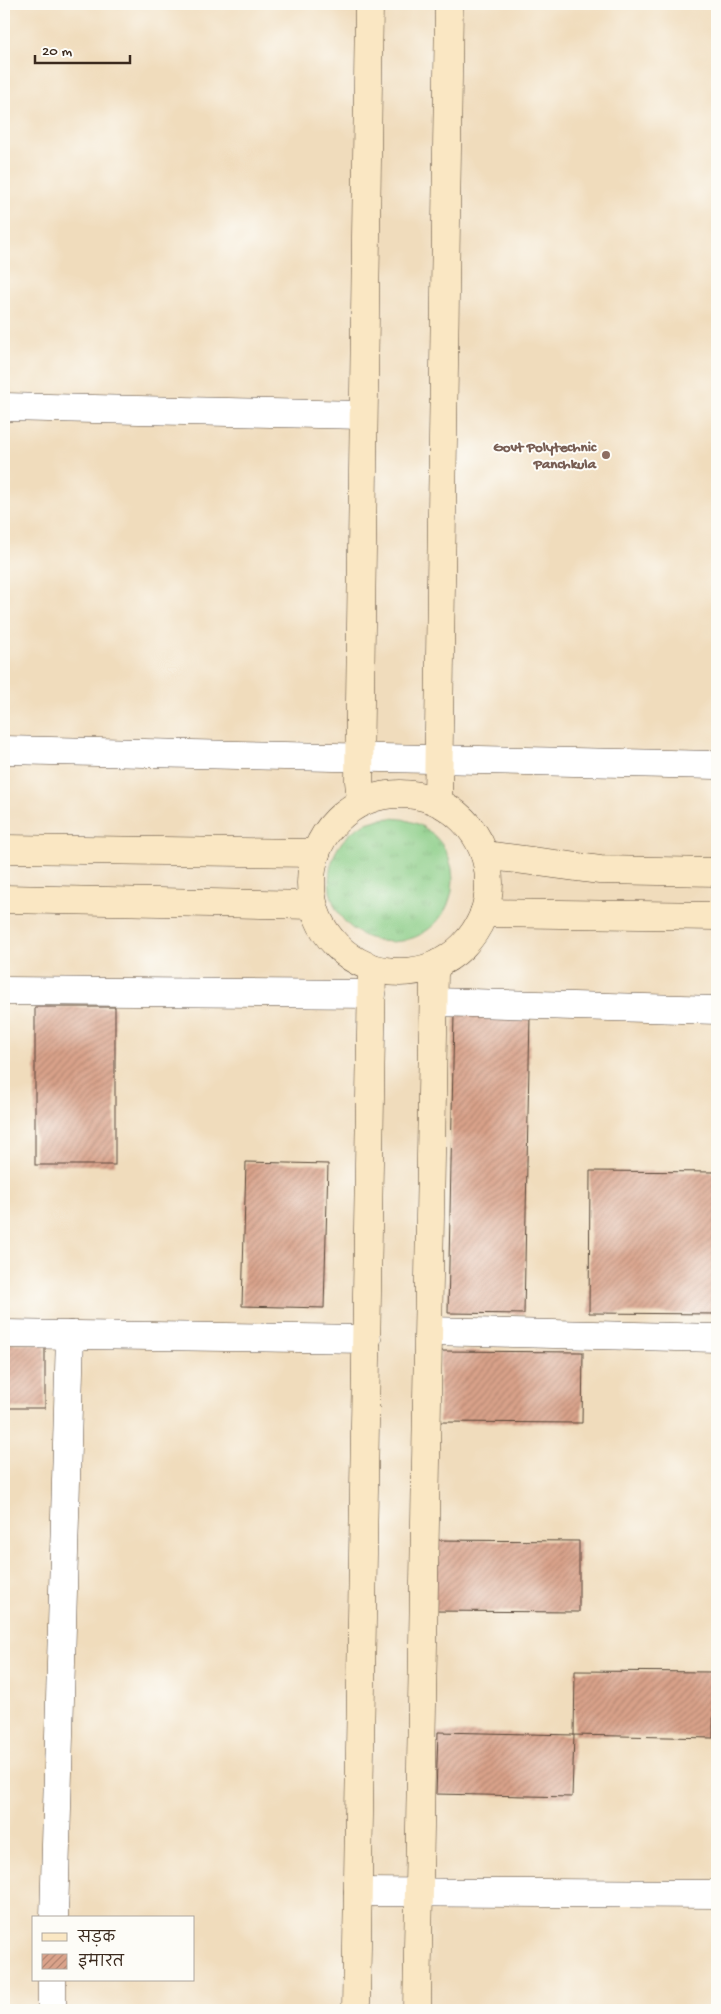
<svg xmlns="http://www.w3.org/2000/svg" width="721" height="2014" font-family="'Gochi Hand','Playpen Sans Deva',sans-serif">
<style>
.grass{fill:url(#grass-tufts);stroke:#627b52}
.building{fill:url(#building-hatch)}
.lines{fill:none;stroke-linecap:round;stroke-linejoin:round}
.street-casing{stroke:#564536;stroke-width:29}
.secondary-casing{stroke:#564536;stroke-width:29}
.street{stroke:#fff;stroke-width:28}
.secondary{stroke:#fae7c3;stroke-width:28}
.education-dot{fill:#8d6e63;stroke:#fdfcf7;stroke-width:2}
.labels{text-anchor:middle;stroke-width:4;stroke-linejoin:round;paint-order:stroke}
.education-label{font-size:15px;font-weight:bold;fill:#785e54;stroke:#fdfcf7;text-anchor:end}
</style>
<defs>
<pattern id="grass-tufts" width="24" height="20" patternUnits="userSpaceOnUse" patternTransform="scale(1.25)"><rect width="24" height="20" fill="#89cc85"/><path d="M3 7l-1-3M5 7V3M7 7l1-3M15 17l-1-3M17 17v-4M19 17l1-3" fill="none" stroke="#77af72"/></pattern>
<pattern id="building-hatch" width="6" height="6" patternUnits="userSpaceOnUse" patternTransform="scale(1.25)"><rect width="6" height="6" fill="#d9a28a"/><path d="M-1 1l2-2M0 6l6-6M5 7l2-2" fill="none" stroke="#b18470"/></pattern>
</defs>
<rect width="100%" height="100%" fill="#fdfcf7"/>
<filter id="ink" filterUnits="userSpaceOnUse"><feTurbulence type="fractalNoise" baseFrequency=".02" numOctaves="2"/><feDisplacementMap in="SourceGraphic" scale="10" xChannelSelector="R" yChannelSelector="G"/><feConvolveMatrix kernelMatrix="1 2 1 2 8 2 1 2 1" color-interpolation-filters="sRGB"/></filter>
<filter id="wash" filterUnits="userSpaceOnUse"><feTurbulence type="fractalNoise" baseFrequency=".0096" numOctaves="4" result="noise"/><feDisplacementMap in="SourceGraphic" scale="20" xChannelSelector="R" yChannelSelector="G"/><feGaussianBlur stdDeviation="1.12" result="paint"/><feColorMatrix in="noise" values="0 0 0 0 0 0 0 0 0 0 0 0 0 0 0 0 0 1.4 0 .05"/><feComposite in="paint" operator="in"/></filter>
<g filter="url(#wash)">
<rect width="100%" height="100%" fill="#f0dcbc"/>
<circle class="grass" cx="391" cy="880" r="62"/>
<g id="blocks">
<g class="building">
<rect x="35" y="1007" width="80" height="158"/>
<path d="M454 1014 530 1015 524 1314 448 1313Z"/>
<path d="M246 1162 328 1164 324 1308 242 1306Z"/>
<path d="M590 1171 717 1172V1314L589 1313Z"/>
<path d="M4 1343 45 1344V1408H4Z"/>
<path d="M440 1351 583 1352 582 1423 439 1422Z"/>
<path d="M432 1540 579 1541V1612L431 1611Z"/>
<path d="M575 1671 714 1672 713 1738 574 1735 572 1797 436 1794 438 1732 574 1735Z"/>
</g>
</g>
</g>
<g filter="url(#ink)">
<use href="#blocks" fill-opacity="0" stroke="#564536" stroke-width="1"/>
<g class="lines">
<g class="street-casing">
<g id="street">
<path d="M4 407 363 415"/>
<path d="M4 750 717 765"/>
<path d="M4 991 372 994"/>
<path d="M434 1002 717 1010"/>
<path d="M429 1331 717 1338"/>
<path d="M4 1334 367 1339"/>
<path d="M358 1892 717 1894"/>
<path d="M54 1918 70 1335"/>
<path d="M52 2010V1980"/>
</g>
</g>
<g class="secondary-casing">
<g id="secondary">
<circle cx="400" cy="883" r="89"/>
<path d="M361 802 359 781 369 4"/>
<path d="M438 802 449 4"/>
<path d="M4 849 316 853"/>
<path d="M485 855 600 870 717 872"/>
<path d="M4 899 313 905"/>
<path d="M484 913 717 916"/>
<path d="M356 2010 372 968"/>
<path d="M417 2010 434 972 439 963"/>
</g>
</g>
<use href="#street" class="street"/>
<use href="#secondary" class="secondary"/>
</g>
</g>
<circle class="education-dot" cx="606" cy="455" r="5"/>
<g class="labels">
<g class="education-label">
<text x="596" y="451">Govt Polytechnic<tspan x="596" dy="17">Panchkula</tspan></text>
</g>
</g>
<rect width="721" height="2014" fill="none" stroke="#fdfcf7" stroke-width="20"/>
<rect x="32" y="1916" width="162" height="65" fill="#fdfcf7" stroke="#afa8a0"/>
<rect x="42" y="1933" width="25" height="8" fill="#fae7c3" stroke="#afa8a0"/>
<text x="78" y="1942" font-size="15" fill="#3b2a1e">सड़क</text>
<rect x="42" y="1954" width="25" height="15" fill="url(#building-hatch)" stroke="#afa8a0"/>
<text x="78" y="1966" font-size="15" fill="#3b2a1e">इमारत</text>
<path d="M35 55v8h95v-8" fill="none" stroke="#3b2a1e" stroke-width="2.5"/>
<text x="42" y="55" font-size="15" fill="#3b2a1e" stroke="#fdfcf7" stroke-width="4" paint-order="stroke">20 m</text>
</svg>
